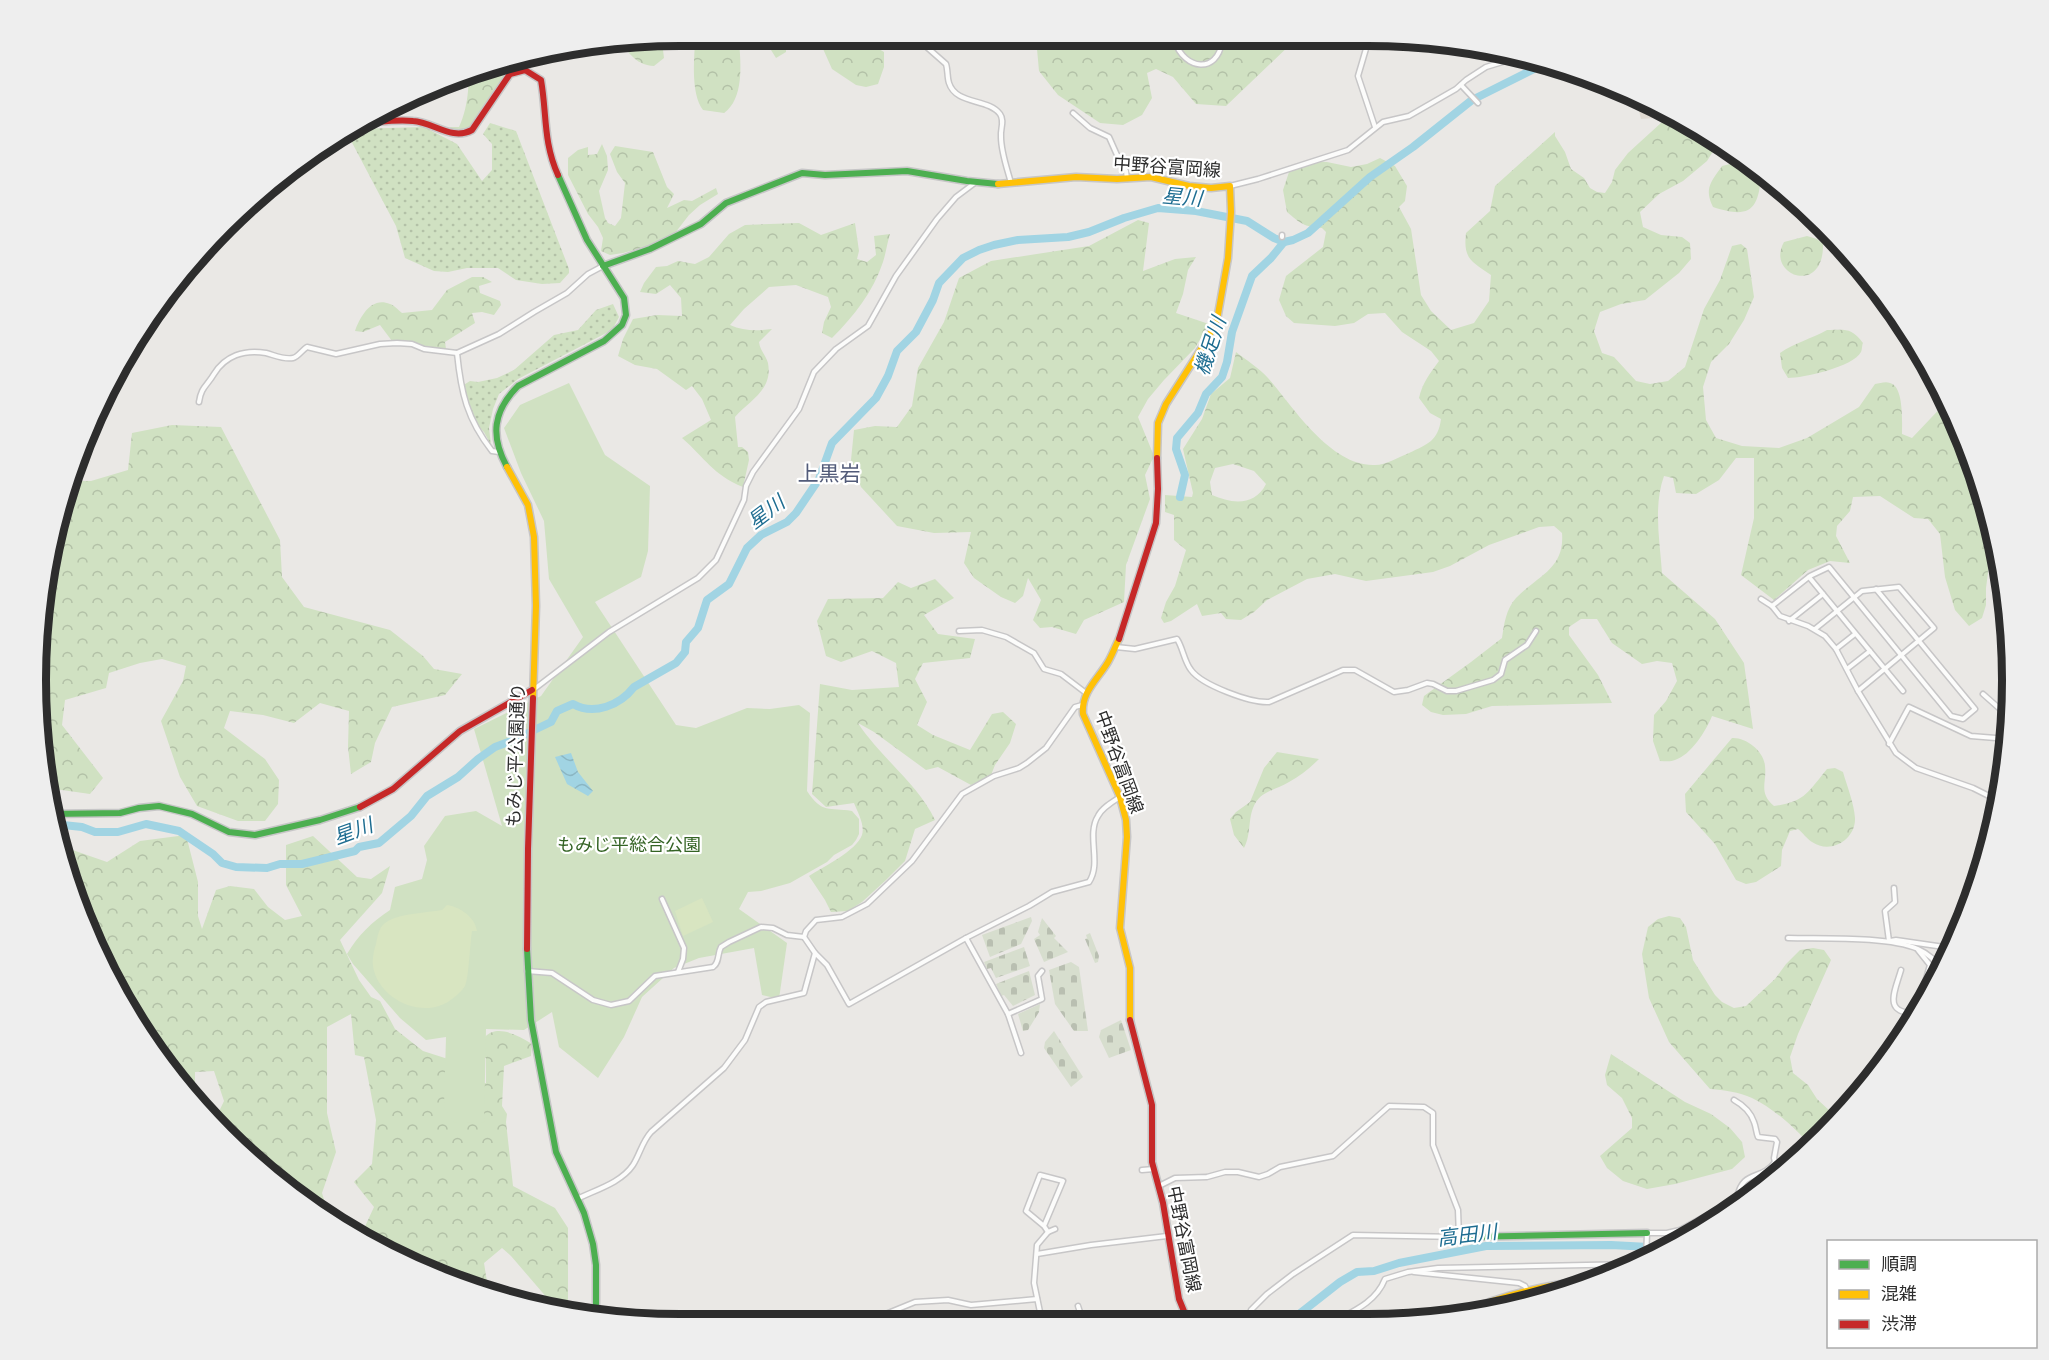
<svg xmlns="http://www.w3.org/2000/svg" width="2049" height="1360" font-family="'Nunito Sans','Noto Sans JP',sans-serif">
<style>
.education{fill:#e0dad2}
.grass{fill:url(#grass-dots)}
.forest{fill:url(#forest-crowns);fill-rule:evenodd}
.cemetery{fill:url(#cemetery-stones)}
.park{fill:#d0e1c2}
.pitch{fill:#d8e5c1}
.water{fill:url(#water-waves)}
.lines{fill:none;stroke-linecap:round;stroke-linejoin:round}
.river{stroke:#a1d4e3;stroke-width:8}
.street-casing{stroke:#c7c6c7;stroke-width:7}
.fast-casing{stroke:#c7c6c7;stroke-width:9}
.slow-casing{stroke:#c7c6c7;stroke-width:9}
.jam-casing{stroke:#c7c6c7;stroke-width:9}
.street{stroke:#fcfcfb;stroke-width:4}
.fast{stroke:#4caf50;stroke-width:6}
.slow{stroke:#ffc107;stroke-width:6}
.jam{stroke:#c62828;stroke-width:6}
.labels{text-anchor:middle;stroke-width:4.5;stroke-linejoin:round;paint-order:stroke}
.street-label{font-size:18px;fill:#2d2d2d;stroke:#fff}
.park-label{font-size:18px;fill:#346324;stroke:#fff}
.water-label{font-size:20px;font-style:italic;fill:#1e6d91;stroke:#fff}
.quarter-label{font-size:21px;fill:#525b79;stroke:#fff}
.rim{fill:none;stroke:#2d2d2d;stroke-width:8}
</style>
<defs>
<pattern id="grass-dots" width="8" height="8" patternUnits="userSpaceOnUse" patternTransform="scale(1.5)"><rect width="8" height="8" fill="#d0e1c2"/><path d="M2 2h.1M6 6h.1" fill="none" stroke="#b3c1a7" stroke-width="1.8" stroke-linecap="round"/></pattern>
<pattern id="forest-crowns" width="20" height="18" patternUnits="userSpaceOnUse" patternTransform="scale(1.5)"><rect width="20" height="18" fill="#d0e1c2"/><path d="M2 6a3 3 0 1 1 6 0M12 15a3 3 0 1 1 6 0" fill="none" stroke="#b3c1a7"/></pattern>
<pattern id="cemetery-stones" width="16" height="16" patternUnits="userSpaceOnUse" patternTransform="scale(1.5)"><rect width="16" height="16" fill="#d7dece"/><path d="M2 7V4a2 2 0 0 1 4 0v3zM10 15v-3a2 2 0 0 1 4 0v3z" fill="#b9bfb1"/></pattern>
<pattern id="water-waves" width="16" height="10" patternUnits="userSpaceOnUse" patternTransform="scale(1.5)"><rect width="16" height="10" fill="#a1d4e3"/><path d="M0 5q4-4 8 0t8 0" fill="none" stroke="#8bb6c3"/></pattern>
</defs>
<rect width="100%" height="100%" fill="#eae8e5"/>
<path class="education" d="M1635 95 1654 102 1671 114 1667 117 1641 119Z"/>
<g class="grass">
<path d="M490 123 516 131 569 269V273L560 283 542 284 516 280 498 268H467L448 272 434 271 405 258 396 226 348 135 353 129 424 127 457 144 482 181 492 170V144L483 134Z"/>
<path d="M613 304 619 317 612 330 518 379 499 394 493 409 489 428 491 445 484 432 475 423 462 386 470 381 478 382 497 378 514 370 554 335 578 330 596 310Z"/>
</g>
<g class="forest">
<path d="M621 42H662L664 58 654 66C637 65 630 55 621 42Z"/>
<path d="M695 42H739C741 64 744 99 724 113L703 110C691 94 694 61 695 42Z"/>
<path d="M766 42H786V52L776 58Z"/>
<path d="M820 42H869L872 45 884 52V67L878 84 866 87 856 85 832 69Z"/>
<path d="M1042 42H1293L1226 106 1196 104 1173 77 1156 69 1147 73 1152 98 1142 115 1123 125 1100 123 1058 95 1039 71 1037 49Z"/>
<path d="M518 60 520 61 510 67 469 128C463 133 458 132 451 130L450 127H459C464 116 467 103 468 91 469 83 467 78 471 71Z"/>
<path d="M1677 118 1717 145 1707 161 1683 181 1659 194 1640 212 1643 227 1661 235 1682 237 1690 243 1691 259 1679 273 1645 300 1621 304 1600 312 1594 331 1602 353 1614 357 1636 381 1650 384 1668 381 1685 367 1704 309 1720 280 1732 246 1741 244 1747 249 1754 297 1744 320 1729 344 1711 362 1703 387 1706 420 1716 438 1742 446 1779 448 1807 438 1859 407 1875 384C1880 383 1886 381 1890 383 1904 386 1902 422 1902 434L1912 438 1948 400 1987 503V536L1990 558 1986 588V605L1982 618 1969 626 1955 610 1945 577 1940 534 1928 519 1914 518 1880 496 1853 497 1850 511 1837 526 1836 536 1850 563 1830 561 1808 570 1774 600 1741 575 1754 518V458H1736L1719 480 1696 494 1676 493 1673 478 1664 476C1653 507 1660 541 1662 573L1715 619 1744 663 1753 729 1712 716C1706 731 1691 755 1675 760 1671 762 1665 761 1660 761L1653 741 1654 715 1666 701 1677 681 1672 663 1657 661 1642 664 1612 643 1597 619H1581L1569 627V635L1598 675 1612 703 1492 706 1466 714 1443 715 1431 712 1422 705 1424 696 1471 662 1502 638C1504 624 1506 609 1516 598 1537 576 1565 569 1562 533L1554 526 1539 527 1489 545 1450 566 1433 572 1366 581 1335 574 1307 579 1267 600 1254 612 1241 620 1226 619 1221 613 1202 616 1197 604 1171 621 1164 623 1161 618 1166 602 1175 586 1186 550 1174 540V515L1165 512V495L1192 497 1193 493 1183 449 1202 419 1211 394 1230 378 1236 352C1246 360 1259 368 1268 378 1293 407 1331 467 1375 465 1386 465 1399 457 1409 453 1428 444 1438 441 1441 419L1430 413 1419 398C1422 384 1430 373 1439 361L1431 351 1402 332 1385 313 1368 314 1354 323 1335 326 1294 323 1286 316 1279 300 1286 276 1323 247 1326 232 1322 228C1304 227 1300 223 1287 212L1283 190 1290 169 1305 161 1327 162 1351 167 1367 164 1380 158 1395 166 1407 186 1405 201 1399 207 1411 229 1421 295 1431 311 1451 330 1474 323 1489 301 1491 275C1471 261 1463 259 1466 233L1490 211 1495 186 1555 132V136L1565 152 1571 169 1584 178 1590 188 1597 192 1605 193 1612 182 1615 170 1628 153 1662 122ZM1233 464 1254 471 1266 484C1255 506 1232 504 1212 495L1210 482 1215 468Z"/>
<path d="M602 144 607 156 608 170 599 191 605 218 608 223 615 226 621 218 625 183 617 172 610 154 615 146 653 152 667 187 674 194 667 208 684 200 692 201 716 188 718 194 700 205 689 215 675 233 645 247 623 253 610 255 601 251 603 238 598 227 588 214 568 175V158L578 150 588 147V155L597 154Z"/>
<path d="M1742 161 1761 174C1759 211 1749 219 1713 207 1704 188 1711 182 1722 166Z"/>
<path d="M1138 220 1149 223 1143 271 1175 259 1196 257 1188 270 1183 294 1176 313 1209 324 1195 348 1164 380 1148 399 1138 417 1154 456 1145 475 1150 499 1126 565 1124 602 1084 620 1076 634 1052 627 1040 628 1033 620 1041 600 1028 578 1023 596 1015 603 1001 597 974 578 964 563 971 532 934 533 897 526 861 487 851 460 854 430 875 426 897 427 912 406 918 368 944 322 959 278 991 261 1089 246Z"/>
<path d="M799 223 821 235 855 223 859 251 857 259 867 262 876 255 874 236 890 234C887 243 886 253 883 262 873 292 854 316 832 338L822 333 824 322 831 307 828 297 796 285 769 287 744 309 730 325C743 331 758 331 772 329L759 342C760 351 766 355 768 363 773 390 750 400 735 417L738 447H742L748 452 749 460 743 487C713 475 705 458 682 438L711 420 702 399 692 386 686 390 657 369 635 365 618 356 623 339 633 319 657 315 682 316 681 298 670 285 656 294 640 292 644 283 656 267 667 266 678 261 695 264 709 257 729 234 745 225Z"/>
<path d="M1807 236 1817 239 1823 244C1824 297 1765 275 1784 242Z"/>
<path d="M472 277H483L492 282 479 286 480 293 500 301 501 305 494 315 482 312 472 313 475 323 445 342 446 349 436 350 421 347 412 341H392L380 325 363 332 355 331C360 317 371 296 390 304 394 305 398 310 402 313L432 310 447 290Z"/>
<path d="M1827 330C1845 330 1851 327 1863 343 1862 344 1862 351 1861 352 1853 367 1803 378 1788 378L1782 368 1780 353C1794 343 1811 339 1827 330Z"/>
<path d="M172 425 221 427 280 540 282 577 304 607 390 630 423 656 434 669 462 674 445 695 392 707 375 743 371 762 351 774 348 747 349 711 320 703 294 723 263 715 230 711 224 728 265 759 279 780 278 804 265 821H238L197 806 180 777 161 721 183 681 186 666 162 659 140 663 109 673 106 688 65 700 62 725 103 778 90 794 55 789 46 773 37 638 48 554 70 481H91L128 470 132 433Z"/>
<path d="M935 579 954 598 924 615 938 634 975 639 970 658 923 663 915 679 927 702 917 725 933 735 970 750 992 714 1003 712 1016 724 1010 743 995 765 991 775 971 785 938 767 926 770 874 732 858 723C880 757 918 784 935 820L915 829 905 861 885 881 862 902 848 911 831 912 825 900 809 876C823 867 856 851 862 835 865 825 858 813 854 803L826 807 812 794 820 684 852 690 899 687 896 663 872 651 841 662 826 656 817 621 828 599 883 598 898 582 911 588Z"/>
<path d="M1732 738C1746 737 1764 751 1765 766 1767 783 1758 792 1774 806 1805 802 1808 792 1827 769L1835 768 1843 772C1847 786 1854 803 1855 818 1856 839 1831 855 1812 842 1807 839 1803 833 1798 829L1790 831 1782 850 1781 866 1756 882 1746 884 1736 880 1715 844 1686 812 1685 794Z"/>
<path d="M1277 752 1319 759C1310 768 1300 776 1289 782 1278 789 1263 791 1256 802 1247 816 1252 833 1244 848L1234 835 1230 819 1236 812 1250 802 1264 768Z"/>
<path d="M186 835 198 882V916L202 929 216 890 230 886 254 889 268 907 285 920 302 916 286 885V845L313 836 357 877 371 879 390 866 382 893 340 940 359 980 371 997 380 1001 395 1029 423 1051 448 1059 475 1085 486 1083V1058L479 1055C482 1020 511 1030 532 1044L531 1056 504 1066 502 1106 507 1114 506 1122 513 1186 555 1208 568 1228V1301L548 1299 511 1256 502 1248 484 1263 489 1294C444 1283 400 1261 361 1235L374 1207 354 1182 372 1164 376 1120 364 1057 355 1055 351 1014 327 1027V1113L336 1152 322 1193 328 1213 255 1164 214 1122 224 1101 214 1071 195 1072V1095L194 1102 122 1002 85 926 61 846 107 862 140 841Z"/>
<path d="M1669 916 1680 918 1686 927 1693 960 1715 995 1722 1002 1734 1008 1746 1006 1775 979 1786 964 1800 950 1813 948 1824 950 1831 960 1798 1034 1790 1057 1793 1073 1808 1085 1817 1099 1831 1112 1844 1113 1810 1145C1795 1128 1773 1108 1752 1098 1739 1092 1724 1090 1710 1089L1669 1042 1649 998 1642 954 1648 927 1658 919Z"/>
<path d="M1611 1054 1685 1102 1711 1114 1730 1128 1742 1142 1745 1157 1732 1169 1675 1184 1647 1189 1623 1181 1607 1168 1600 1156 1632 1128V1118L1622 1098 1607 1085 1605 1075Z"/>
</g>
<g class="cemetery">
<path d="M1031 917 1032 921 1021 944 990 957 982 935Z"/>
<path d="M1042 918 1056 936 1054 938 1068 952 1044 962 1034 939 1040 935 1038 932Z"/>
<path d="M1090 933 1099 956 1098 962 1095 963 1085 939 1087 938 1086 935Z"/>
<path d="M1024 947 1030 966 996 978 991 968 987 969 984 962Z"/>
<path d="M1071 962 1079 967 1088 1031H1074L1055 1004 1049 970Z"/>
<path d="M1029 971 1035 995 1013 1006 1004 995 1001 996 996 984Z"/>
<path d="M1040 1004 1039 1012 1028 1030 1023 1031 1018 1014Z"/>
<path d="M1121 1020 1131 1050 1109 1058 1099 1037 1101 1030Z"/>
<path d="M1054 1031 1083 1077 1071 1087 1044 1048 1045 1042Z"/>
</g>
<path class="park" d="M569 383 605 455 650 486 648 551 641 577 595 602 676 725 696 728 747 708 770 709 799 705 810 713 807 791C822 814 829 807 852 811L859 819V834L856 840 852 845 834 855 827 862 790 883 761 891 748 892 739 909 787 943 779 999 762 995 754 948 699 958 674 968 642 997 624 1037 598 1078 559 1047 552 1012 524 1030 486 1029 484 1123 454 1122 444 1107 446 1037 426 1040 400 1018 353 964 347 954C359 934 371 923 390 910L395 887 422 879 427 860 424 846 445 816 476 811 502 826 474 729 541 696 583 637 549 579 544 521 521 473 504 428 520 405Z"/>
<g class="pitch">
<path d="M702 898 713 922 683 936 675 911Z"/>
<path d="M447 905C460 907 475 917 477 931H472C470 943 469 977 465 986 462 991 456 996 452 999 425 1021 378 1000 373 966 372 959 374 950 376 944 378 934 379 926 388 921 403 913 426 913 442 910Z"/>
</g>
<path class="water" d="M571 753 578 772 593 791 588 796 567 784 555 757Z"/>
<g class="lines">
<g class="river">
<path d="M1180 497 1185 475 1176 449 1177 438 1198 413 1206 394 1222 377 1227 362 1232 332 1252 276 1271 258 1284 242"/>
<path d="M55 826 63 825 82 827 95 832H118L146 824 179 831 213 854 222 863 236 867 267 868 280 864H302L355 851 359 847 379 843 411 816 427 796 458 777 478 759 495 747 511 741 551 722 557 711 573 704C594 716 620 705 634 687L676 663 685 652 686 642 698 628 707 600 729 584 747 548 761 535 787 522 796 513 819 479 832 443 876 398 888 376 897 351 916 332 933 300 939 283 963 258 979 250 994 245 1018 240 1068 237 1089 232 1124 218 1158 208 1196 211 1247 221 1274 238 1284 242 1293 240 1308 233 1370 177 1413 147 1472 100 1546 63"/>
<path d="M1289 1322 1340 1282 1357 1272 1374 1271 1399 1263 1486 1246 1611 1245 1668 1248"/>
</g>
<g class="street-casing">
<g id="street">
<path d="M921 42 946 64C948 70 947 77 949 83 956 105 988 98 1000 114 1005 121 1000 129 1001 137 1001 152 1007 168 1011 183"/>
<path d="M1175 42C1185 70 1217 74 1222 42"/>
<path d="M1368 42 1358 76 1375 127"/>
<path d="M1461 85 1478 103"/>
<path d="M1073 113 1090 128 1109 137 1117 155 1122 158 1121 164 1126 171 1127 179"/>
<path d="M1230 186 1258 179 1348 150 1383 122 1409 116 1456 89 1466 80 1486 67 1519 57"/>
<path d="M1282 237V235"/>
<path d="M457 353C461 393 467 419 492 451L499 452"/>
<path d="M199 402C201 387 207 386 214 374 225 356 244 349 266 353 274 355 284 360 293 358 298 357 302 350 307 347L336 354 380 344 397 343 412 344 424 349 457 353 499 334 534 312 567 293 588 274 603 266"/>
<path d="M1809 577 1903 691"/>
<path d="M1761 599 1772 606 1780 616 1808 626 1825 636 1836 649 1858 691 1896 753 1916 768 1973 788 1999 801"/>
<path d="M1772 606 1810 576 1829 567 1951 716 1963 719 1975 709 1876 589"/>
<path d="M1789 621 1823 594"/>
<path d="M1815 629 1862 591 1899 587 1934 628 1858 691"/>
<path d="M959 631 982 630 1006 637 1034 653 1044 669 1061 674 1086 693"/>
<path d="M1116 647 1135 649 1177 639C1183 648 1184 661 1191 670 1202 685 1250 703 1269 702L1343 670H1355L1394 692 1408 690 1427 683 1433 684 1447 691H1456L1493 680 1501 674 1505 660 1527 645 1536 631"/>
<path d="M1836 649 1855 634"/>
<path d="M1847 669 1870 651"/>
<path d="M533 690 609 632 698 578 716 560 744 500 746 486 753 472 799 409 814 372 836 349 868 326 896 276 937 219 956 197 976 182"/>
<path d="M1983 694 2009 717"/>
<path d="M1889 744 1909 707 1971 736 2008 739"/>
<path d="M662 899 684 948 683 959 678 972"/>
<path d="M804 937 815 953 827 965 849 1004 966 938 1029 906 1052 892 1089 882C1102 863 1086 835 1098 816 1102 808 1112 802 1120 797"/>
<path d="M804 937 806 931 816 920 842 917 867 904 912 861 962 794 994 776 1019 768 1027 763 1046 748 1075 707 1082 705"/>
<path d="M966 938 1008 1014 1021 1053"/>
<path d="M1788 938C1823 939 1887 936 1918 949 1927 953 1937 961 1941 970"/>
<path d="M1889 941 1885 911 1895 902 1894 888"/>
<path d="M1890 941 1896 940 1951 948"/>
<path d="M1901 970C1895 991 1882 1014 1916 1013L1930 965 1918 950"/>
<path d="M527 971 552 973 593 1000 611 1005 629 1001 655 976 713 967C720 962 717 954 721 947L729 942 761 927 773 928 787 935 804 937"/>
<path d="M1008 1014 1042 999 1038 976 1042 971"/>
<path d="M1734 1100C1743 1105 1751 1113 1754 1122 1756 1127 1756 1132 1758 1137L1775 1139 1777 1142 1774 1158 1775 1162"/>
<path d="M1142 1170 1154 1169"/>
<path d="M1159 1186 1175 1178 1207 1177 1225 1172H1238L1259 1177 1268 1174 1280 1167 1333 1156 1389 1106 1424 1107 1433 1113V1145L1458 1210 1459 1237"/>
<path d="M1737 1198C1742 1169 1762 1181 1775 1162H1791"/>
<path d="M577 1199C595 1190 621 1183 633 1165 640 1154 642 1142 651 1132L724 1068 745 1040 759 1007 766 1002 804 993 815 953"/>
<path d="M1044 1226 1063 1181 1040 1175 1026 1211 1044 1226 1048 1232"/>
<path d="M1674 1233 1688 1236"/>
<path d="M1037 1254 1091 1245 1167 1236"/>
<path d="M1646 1260 1647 1233H1667L1680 1230 1744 1195 1761 1191"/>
<path d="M1414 1272 1519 1283 1525 1286 1527 1290"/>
<path d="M1078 1306 1083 1321"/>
<path d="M804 1320 825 1318 838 1320"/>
<path d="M871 1320 915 1302 948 1300 971 1305 1037 1299"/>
<path d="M1247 1320 1251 1310 1267 1294 1293 1274 1353 1235 1460 1237"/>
<path d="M1039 1321 1040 1312 1034 1283 1037 1245 1048 1232 1055 1229"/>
<path d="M1333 1322C1354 1311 1376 1302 1385 1279L1408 1272 1438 1268 1636 1264"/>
</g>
</g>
<g class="fast-casing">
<g id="fast">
<path d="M603 266 650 249 701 224 726 203 802 173 825 175 907 171 967 181 998 184"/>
<path d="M507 467C490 436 493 411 518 386L604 341 622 325 626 315 624 298 587 240 558 175"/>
<path d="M51 814 120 813 139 808 159 806 192 814 229 832 255 835 320 820 360 807"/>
<path d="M527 949 531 1020 556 1152 584 1213 593 1244 596 1265V1318"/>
<path d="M1466 1237 1647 1233"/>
<path d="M1478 1312 1526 1295 1575 1287"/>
<path d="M1228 1322 1241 1318 1249 1322"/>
</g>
</g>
<g class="slow-casing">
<g id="slow">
<path d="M998 184 1076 177 1117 179 1151 177 1189 186 1211 188 1230 186 1231 212 1228 258 1217 320 1208 338 1166 404 1158 423 1157 458"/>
<path d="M507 467 528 505 534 537 536 606 533 698"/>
<path d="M1119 639C1115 647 1112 655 1108 662 1098 679 1081 692 1083 714L1120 797 1126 820 1127 837 1120 928 1130 968V1020"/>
<path d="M1457 1315C1501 1295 1546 1284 1595 1280"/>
</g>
</g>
<g class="jam-casing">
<g id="jam">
<path d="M365 123C381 122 397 119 413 121 433 122 452 141 472 130L510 74 525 70 541 80C547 114 543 142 558 175"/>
<path d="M1119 639 1156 523 1158 489 1157 458"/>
<path d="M360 807 393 789 460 731 532 690"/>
<path d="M527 949 528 849 533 698"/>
<path d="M1130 1020 1152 1105V1162L1163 1203 1179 1299 1188 1321"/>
</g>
</g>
<use href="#street" class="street"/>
<use href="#fast" class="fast"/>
<use href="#slow" class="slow"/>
<use href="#jam" class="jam"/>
</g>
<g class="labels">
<g class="street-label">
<text transform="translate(1167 167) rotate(4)" y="6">中野谷富岡線</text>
<text transform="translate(516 755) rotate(-88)" y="6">もみじ平公園通り</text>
<text transform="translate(1119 762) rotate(70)" y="6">中野谷富岡線</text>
<text transform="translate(1184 1239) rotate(79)" y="6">中野谷富岡線</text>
</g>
<g class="park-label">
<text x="629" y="851">もみじ平総合公園</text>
</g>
<g class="water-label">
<text transform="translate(1182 197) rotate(5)" y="7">星川</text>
<text transform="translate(1210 346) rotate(-72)" y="7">機足川</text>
<text transform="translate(766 512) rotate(-37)" y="7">星川</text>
<text transform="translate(353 831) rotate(-20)" y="7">星川</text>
<text transform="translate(1467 1235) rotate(-7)" y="7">高田川</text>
</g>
<g class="quarter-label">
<text x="829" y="481">上黒岩</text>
</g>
</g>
<path d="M0 0H2049V1360H0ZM680 46H1368A634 634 0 0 1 2002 680V680A634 634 0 0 1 1368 1314H680A634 634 0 0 1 46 680V680A634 634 0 0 1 680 46Z" fill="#eee" fill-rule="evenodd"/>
<path class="rim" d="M680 46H1368A634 634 0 0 1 2002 680V680A634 634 0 0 1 1368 1314H680A634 634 0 0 1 46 680V680A634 634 0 0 1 680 46Z"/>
<rect x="1827" y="1240" width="210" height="108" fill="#ffffff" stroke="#ababab" stroke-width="1.5"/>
<rect x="1839" y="1260" width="30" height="9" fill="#4caf50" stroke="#ababab" stroke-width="1.5"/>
<text x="1881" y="1270" font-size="18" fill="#2d2d2d">順調</text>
<rect x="1839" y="1290" width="30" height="9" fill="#ffc107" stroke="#ababab" stroke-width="1.5"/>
<text x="1881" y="1300" font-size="18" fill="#2d2d2d">混雑</text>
<rect x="1839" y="1320" width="30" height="9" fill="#c62828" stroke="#ababab" stroke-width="1.5"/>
<text x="1881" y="1330" font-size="18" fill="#2d2d2d">渋滞</text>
</svg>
